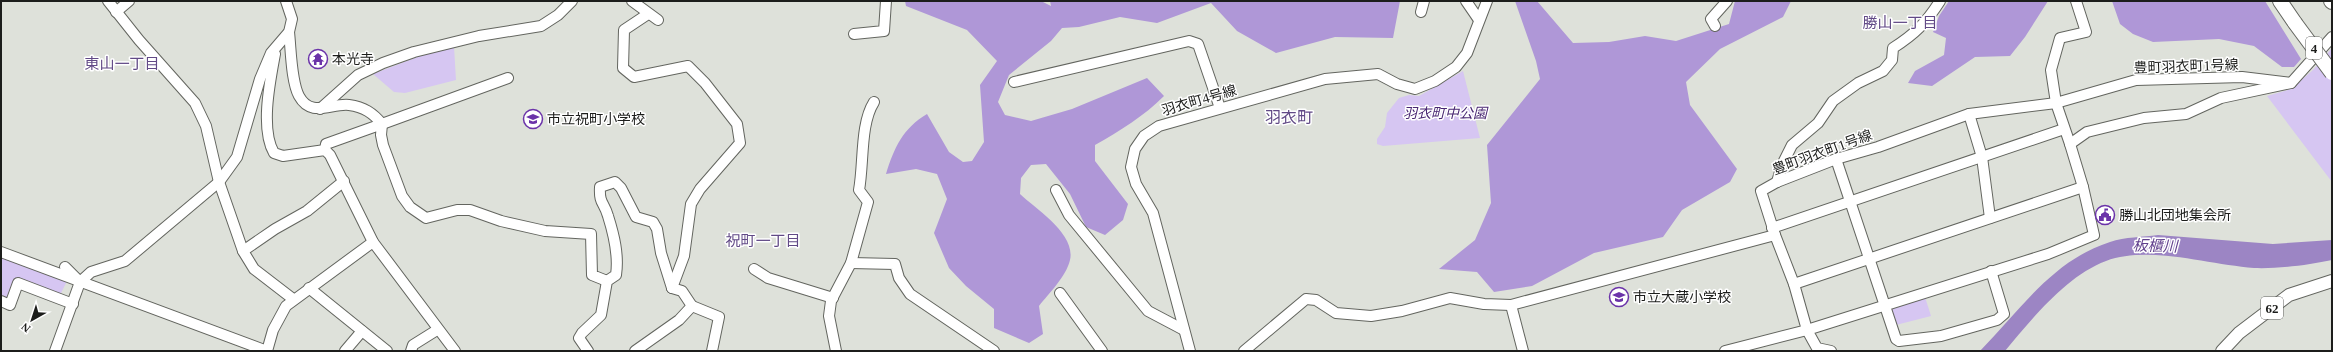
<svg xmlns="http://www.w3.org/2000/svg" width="2333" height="352" font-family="'Times New Roman','Noto Sans JP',serif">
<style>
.green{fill:#d6c6f2}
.forest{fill:#af97d7}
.water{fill:#9c85c4}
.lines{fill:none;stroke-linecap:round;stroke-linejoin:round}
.minor-casing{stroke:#63655f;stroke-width:12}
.major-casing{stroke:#63655f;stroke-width:14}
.highway-casing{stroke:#63655f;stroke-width:16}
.minor{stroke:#fff;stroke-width:10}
.major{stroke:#fff;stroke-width:12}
.highway{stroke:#fff;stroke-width:14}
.highway-bridge-casing{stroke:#63655f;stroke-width:16;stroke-linecap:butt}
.highway-bridge{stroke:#fff;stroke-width:14}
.labels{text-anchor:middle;stroke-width:3;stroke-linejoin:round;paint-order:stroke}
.shield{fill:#fff;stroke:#60615f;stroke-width:1}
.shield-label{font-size:13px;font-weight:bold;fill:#1c1d1b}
.poi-label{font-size:14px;fill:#1c1d1b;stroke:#fff;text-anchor:start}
.street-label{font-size:14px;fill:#1c1d1b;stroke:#fff}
.park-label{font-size:14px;font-style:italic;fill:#482672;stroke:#fff}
.neighbourhood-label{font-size:15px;fill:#614986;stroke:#fff}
.water-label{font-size:15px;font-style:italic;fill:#61408d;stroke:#fff}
.quarter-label{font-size:16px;fill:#614986;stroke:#fff}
</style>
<rect width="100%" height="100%" fill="#dee1da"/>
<g class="green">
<path d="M454 47 456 80 405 93 394 92 373 74 420 56Z"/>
<path d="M2332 48V182L2267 96 2291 89 2313 70Z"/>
<path d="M1463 71 1480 138 1383 146 1377 144V139L1385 127 1387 113 1399 98 1409 95 1419 96Z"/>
<path d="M1 257 67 281 60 295 17 278 8 302 1 299Z"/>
<path d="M1925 297 1931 316 1896 325 1890 308Z"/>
</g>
<g class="forest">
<path d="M905 1H1041L1051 6 1050 1H1400L1393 38 1335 37 1276 53 1237 31 1211 3 1157 23 1120 17 1079 27 1062 28 1051 41 1009 75 998 102 1005 115 1031 121 1072 109 1147 78 1164 96C1144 116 1120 131 1095 145V161L1128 204 1123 220 1105 235 1086 227 1070 194 1046 164 1031 165 1021 178 1020 194C1036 209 1076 234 1070 260 1066 277 1049 293 1039 306L1043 334 1029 343 994 328V309L966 286 949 268 934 233 947 199 937 174 916 169 886 174C894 148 903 128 927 114L949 152 963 162 972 161 984 142 980 85 997 61 967 30 906 6Z"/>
<path d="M1515 1H1537L1573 43 1609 42 1645 36 1676 41 1729 24 1735 1H1791L1783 17 1720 49 1686 82 1690 105 1737 169 1730 182 1682 210 1663 237 1594 253 1532 286 1494 292 1477 272 1439 269 1475 240 1491 203 1487 145 1540 79 1536 61Z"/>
<path d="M1949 1H2048L2025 37 2010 56 1975 57 1932 86 1908 83 1915 71 1944 55 1946 38 1933 32 1939 16Z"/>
<path d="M2112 1H2265L2301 59 2294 67H2282L2254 46 2219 39 2153 42 2133 34 2120 24Z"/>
</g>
<path class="water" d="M2158 235 2273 244 2332 240V260C2309 265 2277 269 2254 268 2209 265 2149 245 2106 261 2066 276 2032 319 2005 351H1980C2020 310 2053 260 2110 242 2125 237 2143 237 2158 235Z"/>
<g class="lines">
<g class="minor-casing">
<g id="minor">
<path d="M108 1 139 40 195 103 206 126 219 182 243 251 254 269 293 299"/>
<path d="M632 1 658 20"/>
<path d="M1466 1 1479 20"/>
<path d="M116 12 129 1"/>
<path d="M1421 12 1424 1"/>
<path d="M648 14 624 30 623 68 634 77 688 66 705 83 737 124 740 143 700 189 691 204 684 256 672 288"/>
<path d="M1715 26 1711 19 1727 1"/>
<path d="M289 32C291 49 291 81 299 96 311 118 331 103 349 105 364 107 373 113 382 124L508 78"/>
<path d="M854 34 884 31 886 1"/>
<path d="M275 54C270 81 260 129 274 153L283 156 325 150 330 155 373 242 455 351"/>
<path d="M1014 82 1189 41 1198 44 1220 108"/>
<path d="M320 109 358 75 383 63 414 52 479 36 541 26 558 15 572 1"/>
<path d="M1969 114 1982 157 1990 218"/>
<path d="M2070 144 2056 103 2051 70 2060 38 2086 32 2076 1"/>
<path d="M325 150 326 144 382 124 381 135 383 145 402 196 410 207 426 218 457 210H470L501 221 545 231 591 234 592 275 607 281"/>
<path d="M1836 159 1896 339 1899 341 1941 336 1997 320 2004 314 1991 271"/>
<path d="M1777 182 1782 165 1792 145 1818 123 1833 101 1858 83 1883 71 1892 60 1893 48C1915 34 1926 23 1940 1"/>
<path d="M1056 190 1069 215 1148 311 1184 330"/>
<path d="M1772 228 2064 129"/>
<path d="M1775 235 1794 284"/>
<path d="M243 251 275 229 307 211 344 181"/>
<path d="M1 252 267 351"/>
<path d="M851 263 895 264 899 278 910 294 994 351"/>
<path d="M65 267 77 279"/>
<path d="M754 269 768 278 833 298"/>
<path d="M309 288 387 351"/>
<path d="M1060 293 1102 351"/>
<path d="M1 301 10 305 18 283 73 304"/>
<path d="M1511 305 1523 351"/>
<path d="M692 306 719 317 712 351"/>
<path d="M55 351 80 282 91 272 125 261 219 182 237 157 260 79 271 53 289 32 292 19 286 1"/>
<path d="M267 351 273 330 286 306 373 242"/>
<path d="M345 351 362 331"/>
<path d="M411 351 413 345 437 330"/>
<path d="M588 351 579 338 582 333 601 315 607 281 616 275C619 255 614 235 608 216 604 202 599 204 600 187L615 182 621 188 636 217 653 222 657 229 661 253 672 288"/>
<path d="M635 351 679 320 692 306 682 291 672 288"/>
<path d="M836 351 829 316 831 301 851 263 868 202 859 190C864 163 860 124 874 102"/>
<path d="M1190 351 1153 213 1136 184 1131 167 1135 149 1144 136 1159 126 1325 79 1378 74 1397 84 1415 89 1435 81 1456 67 1467 53 1487 1"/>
<path d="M1244 351 1306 299 1316 300 1336 313 1371 316 1402 311 1450 298 1484 304 1511 305 1775 235 1761 191 1777 182 1836 159 1878 147 1969 114 2056 103 2136 80 2242 77 2291 83"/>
<path d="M1725 351 1807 330 1794 284 2083 187"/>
<path d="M1831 351 1817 348 1807 330 2048 254 2094 235 2083 187 2070 144 2087 132 2144 118 2186 114 2221 98 2291 83 2332 37"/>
</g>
</g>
<g class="major-casing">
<path id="major" d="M2222 351 2239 333 2289 295 2332 281"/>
</g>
<g class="highway-casing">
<g id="highway">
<path d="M2280 1 2295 23"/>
<path d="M2331 1 2332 2"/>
</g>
</g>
<use href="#minor" class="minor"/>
<use href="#major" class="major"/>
<use href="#highway" class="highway"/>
<g class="highway-bridge-casing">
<path id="highway-bridge" d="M2295 23 2332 73"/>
</g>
<use href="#highway-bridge" class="highway-bridge"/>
</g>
<defs>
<g id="temple-ring" transform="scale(1)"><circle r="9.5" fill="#fff" stroke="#6b33a9" stroke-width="1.5"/><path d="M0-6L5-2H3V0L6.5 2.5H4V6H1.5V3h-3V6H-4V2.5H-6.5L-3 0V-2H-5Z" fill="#6b33a9"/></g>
<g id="school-ring" transform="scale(1)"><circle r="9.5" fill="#fff" stroke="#6b33a9" stroke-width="1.5"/><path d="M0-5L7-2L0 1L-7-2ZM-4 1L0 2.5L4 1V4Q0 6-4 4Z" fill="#6b33a9"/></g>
<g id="civic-ring" transform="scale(1)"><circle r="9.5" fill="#fff" stroke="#6b33a9" stroke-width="1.5"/><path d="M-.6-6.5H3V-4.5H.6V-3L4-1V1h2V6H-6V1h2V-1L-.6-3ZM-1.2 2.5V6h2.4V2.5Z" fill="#6b33a9"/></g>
</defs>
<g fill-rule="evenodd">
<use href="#temple-ring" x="318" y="59"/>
<use href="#school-ring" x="533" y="119"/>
<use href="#civic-ring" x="2105" y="215"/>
<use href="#school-ring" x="1619" y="297"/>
</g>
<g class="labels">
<g class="shield">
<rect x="2306" y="37" width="16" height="22" rx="3"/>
<rect x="2261" y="297" width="22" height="22" rx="3"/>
</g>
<g class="shield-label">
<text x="2314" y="53">4</text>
<text x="2272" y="313">62</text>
</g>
<g class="poi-label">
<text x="332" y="64">本光寺</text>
<text x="547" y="124">市立祝町小学校</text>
<text x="2119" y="220">勝山北団地集会所</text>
<text x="1633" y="302">市立大蔵小学校</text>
</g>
<g class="street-label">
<text transform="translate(2186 66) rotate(-2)" y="5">豊町羽衣町1号線</text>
<text transform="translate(1199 100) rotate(-16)" y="5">羽衣町4号線</text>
<text transform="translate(1822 152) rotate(-20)" y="5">豊町羽衣町1号線</text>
</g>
<g class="park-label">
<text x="1445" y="118">羽衣町中公園</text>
</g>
<g class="neighbourhood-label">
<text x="1900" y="28">勝山一丁目</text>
<text x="122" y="69">東山一丁目</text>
<text x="763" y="246">祝町一丁目</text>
</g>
<g class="water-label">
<text transform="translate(2155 246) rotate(1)" y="5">板櫃川</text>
</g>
<g class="quarter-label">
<text x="1289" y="123">羽衣町</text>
</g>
</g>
<rect width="2333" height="352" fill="none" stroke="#1c1d1b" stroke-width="4"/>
<g transform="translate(32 320) rotate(219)" stroke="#ffffff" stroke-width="3" paint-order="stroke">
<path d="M0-3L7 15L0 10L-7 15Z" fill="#1c1d1b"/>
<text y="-6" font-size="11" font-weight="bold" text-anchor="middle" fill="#1c1d1b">N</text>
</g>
</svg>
